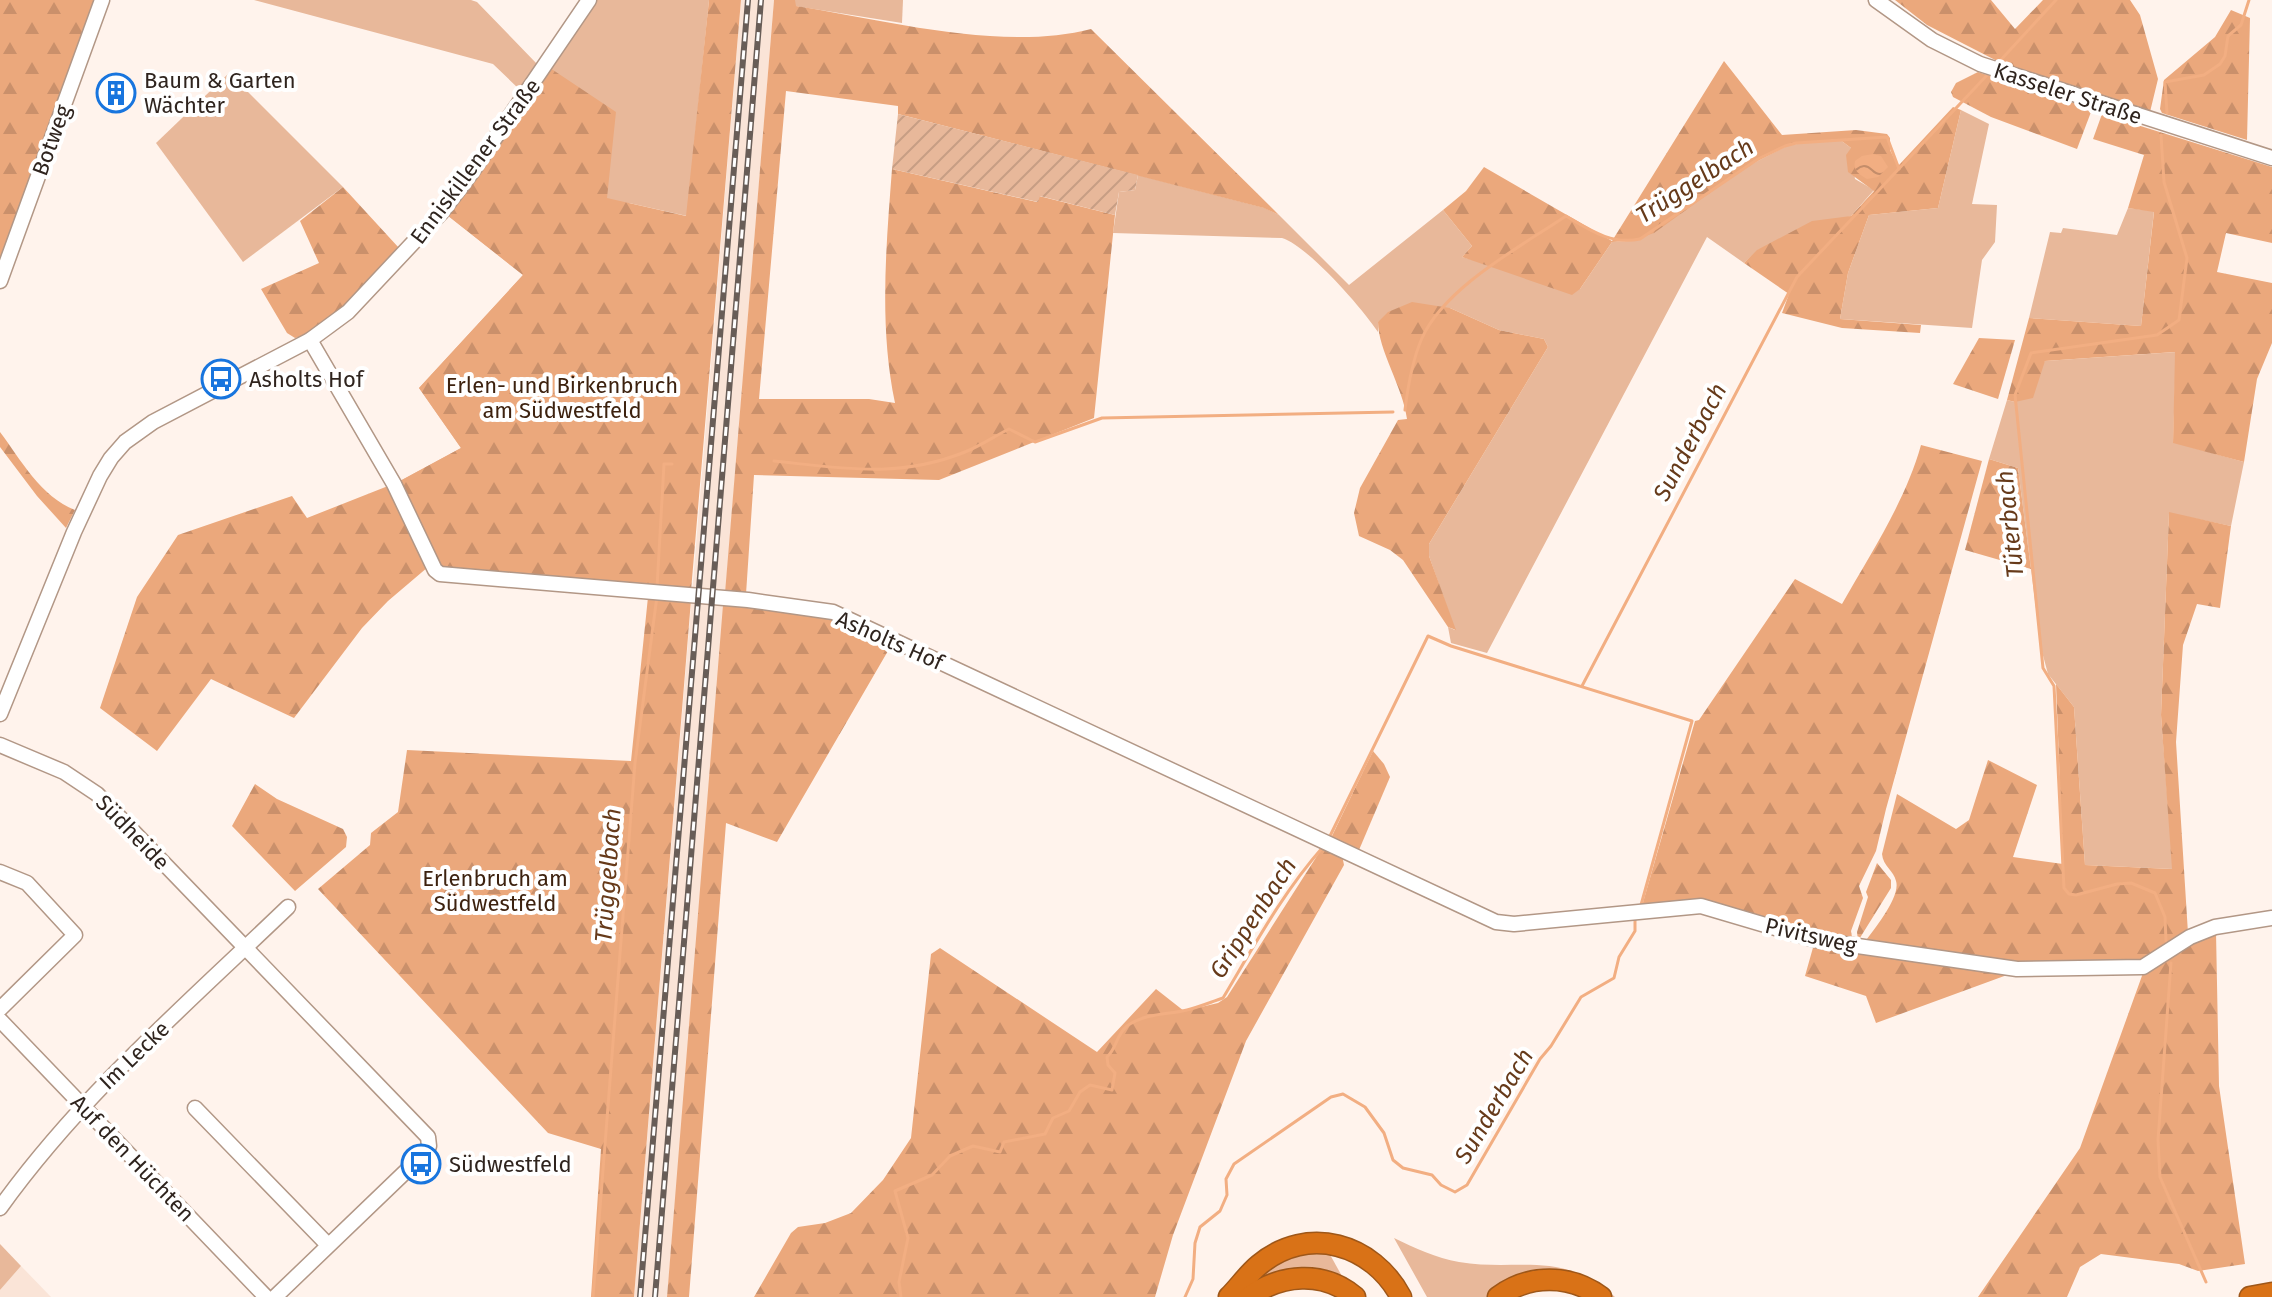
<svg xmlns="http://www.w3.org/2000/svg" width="2272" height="1297" font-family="'Fira Sans',sans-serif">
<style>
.built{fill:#fae4d7}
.green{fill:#e8b89a}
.forest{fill:url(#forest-firs)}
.garden{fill:url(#garden-furrows)}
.water{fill:url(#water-waves)}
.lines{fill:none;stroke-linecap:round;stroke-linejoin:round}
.stream{stroke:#f2ae82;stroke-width:3}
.minor-casing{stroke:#b29786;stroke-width:17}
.highway-casing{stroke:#9e5719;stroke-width:23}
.minor{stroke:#fff;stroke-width:14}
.highway{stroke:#d97217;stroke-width:20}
.rail-casing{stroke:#685d57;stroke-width:6}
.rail{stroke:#fff;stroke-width:3;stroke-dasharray:9;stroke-linecap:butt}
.labels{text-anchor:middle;stroke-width:8;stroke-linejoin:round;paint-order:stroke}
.poi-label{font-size:22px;fill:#2f241e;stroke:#fff;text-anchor:start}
.street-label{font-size:22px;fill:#2f241e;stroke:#fff}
.park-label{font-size:22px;fill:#3d220f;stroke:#fff}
.water-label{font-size:24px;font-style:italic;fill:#663a1a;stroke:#fff}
</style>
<defs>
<pattern id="forest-firs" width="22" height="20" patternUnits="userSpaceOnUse" patternTransform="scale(2)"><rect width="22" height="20" fill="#eba87c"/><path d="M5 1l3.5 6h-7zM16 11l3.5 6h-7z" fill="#ca906b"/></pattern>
<pattern id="garden-furrows" width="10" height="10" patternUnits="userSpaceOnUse" patternTransform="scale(2)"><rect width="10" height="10" fill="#e8b89a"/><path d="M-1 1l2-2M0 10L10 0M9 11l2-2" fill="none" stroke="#c79e84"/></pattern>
<pattern id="water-waves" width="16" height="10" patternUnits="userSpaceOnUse" patternTransform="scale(2)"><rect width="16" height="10" fill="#f2ae82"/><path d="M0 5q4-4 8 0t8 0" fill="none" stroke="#c48d6a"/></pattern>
</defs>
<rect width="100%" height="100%" fill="#fff3ec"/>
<g class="built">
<path d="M741 0H774L681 1135 667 1297H634Z"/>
<path d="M21 1266 51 1297H0V1290Z"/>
</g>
<g class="green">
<path d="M254 0H471L477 2 537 64 520 90 493 64Z"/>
<path d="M596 0H709L687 216 629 203 655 581 400 481 461 448 419 388 523 275 447 215 478 177Z"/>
<path d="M795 0H903L902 23 795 6Z"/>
<path d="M229 73 343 187 243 262 156 143Z"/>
<path d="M1961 110 1989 124 1972 204 1997 205 1995 242 1982 260 1972 328 1840 319 1848 273 1869 215 1938 208Z"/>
<path d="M1839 139 1851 148 1855 179 1874 190 1851 216 1758 250 1744 263 1707 237 1487 653 1451 643 1448 627 1455 630 1429 556V544L1548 347 1544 339 1499 330 1450 308 1378 322V332C1362 308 1308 246 1282 238L1113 233 1119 192 1135 190 1138 175 1265 208 1279 215 1349 285 1443 210 1472 246 1462 257 1580 289 1612 242 1630 241 1746 167 1789 145Z"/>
<path d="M2128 208 2154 211 2141 326 2029 318 2050 232 2061 233 2063 228 2117 235Z"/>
<path d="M2176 352 2173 442 2244 462 2231 526 2169 513 2161 715 2173 869 2085 865 2074 707 2048 674 2041 648 2018 468 1989 459 2007 400 2015 402 2045 361Z"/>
<path d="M1394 1238C1415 1248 1436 1258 1459 1262 1518 1272 1562 1249 1615 1297H1608L1585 1282 1490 1297H1427Z"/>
<path d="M0 1244 21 1266 0 1290Z"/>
<path d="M1328 1251 1343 1278 1244 1292 1263 1272 1296 1253Z"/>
</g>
<g class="forest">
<path d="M0 0H97L0 267Z"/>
<path d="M709 0H741L691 591 441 568 398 482 461 448 419 388 523 275 447 215 478 177 550 68 616 112 607 198 686 216Z"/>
<path d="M774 0H795L796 6C885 20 1003 52 1091 29L1279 215 1264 208 898 114V106L786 91 759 399H869L895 403C879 327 886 247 892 169L1037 202 1039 196 1115 215 1094 418 939 480 754 475 746 594 725 593Z"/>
<path d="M1895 0H1991L2015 29 2043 0H2130L2140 15 2158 79 2150 112 2001 63 1927 25Z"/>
<path d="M2231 10 2250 18 2247 140 2162 113 2160 109 2164 80 2215 37Z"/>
<path d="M1724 61 1782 135 1856 130 1887 134 1890 138V150L1898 166 1953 107 1961 110 1938 208 1869 215 1848 273 1840 319 1921 325 1920 333 1842 328 1782 313 1789 294 1744 263 1757 250 1812 221 1851 216 1874 191 1848 172 1846 155 1851 148 1839 139 1789 145 1746 167 1654 233 1630 241 1612 242 1580 289 1572 295 1462 257 1472 246 1443 210 1466 191 1484 167 1612 241Z"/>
<path d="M1978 72 2086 107 2091 112 2077 149 1991 117 1953 97 1951 92 1956 83Z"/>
<path d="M2102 114 2272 167V243L2226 233 2217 272 2272 283V343L2257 379 2244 462 2173 443 2175 352 2045 361 2033 398 2015 402 2007 400 2029 318 2141 326 2154 212 2128 208 2144 155 2093 139Z"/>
<path d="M343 187 399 248C376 272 326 333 295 338L287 333 261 289 319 263 300 221Z"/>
<path d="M1412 302 1450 308 1499 330 1544 339 1548 347 1429 544V556L1456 630 1448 627 1403 560 1390 550 1359 536 1354 513 1360 488 1398 420 1407 419C1403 387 1378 350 1378 322L1388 312Z"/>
<path d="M1979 338 2015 340 1998 399 1953 384Z"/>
<path d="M0 432C21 460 41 497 75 510L66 528 37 496 0 447Z"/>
<path d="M1921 445 1982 461 1886 809 1876 851 1859 886 1863 898 1851 931 1852 937 1845 941 1702 901 1642 906 1695 721 1699 720 1795 579 1842 604C1871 553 1905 502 1921 445Z"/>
<path d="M1989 459 2018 468 2031 569 1965 550Z"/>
<path d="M388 486 428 567 388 601 362 628 294 718 211 679 157 751 100 708 137 597 178 535 292 496 307 518Z"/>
<path d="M2169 512 2231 526 2220 608 2197 604 2183 645 2176 742 2188 933 2142 961 2036 965 1865 942C1874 929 1901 897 1896 881 1894 871 1883 866 1882 854L1897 794 1956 829 1969 820 1988 760 2037 785 2013 857 2063 864 2056 684 2074 707 2085 865 2172 869 2161 715Z"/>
<path d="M648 597 691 600 634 1297H591L601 1149 548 1133 318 889 370 845 371 833 398 812 407 750 631 761Z"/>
<path d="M723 605 832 618 892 644 777 842 726 823 689 1297H667Z"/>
<path d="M1373 751 1384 764 1390 777 1359 850 1331 838Z"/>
<path d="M255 784 277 799 343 829 347 837 346 847 295 891 232 826Z"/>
<path d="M1324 845 1342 855 1344 865 1246 1041 1173 1235 1155 1297H754L791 1233 798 1227 825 1223 851 1213 883 1180 911 1138 931 954 940 948 1097 1052 1156 989 1184 1011 1218 1003 1227 997Z"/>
<path d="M1877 863 1891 880V888L1858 941 1857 932 1868 897 1866 892Z"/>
<path d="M2216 932 2219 1086 2245 1264 2198 1271 2179 1264 2101 1254 2080 1267 2067 1297H1978L2080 1148 2143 973 2192 941Z"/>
<path d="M1814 944 2008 970 2007 975 1876 1023 1866 996 1805 976Z"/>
</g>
<path class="garden" d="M898 114 1138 175 1135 190 1119 192 1115 215 1040 196 1038 202 892 169Z"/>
<path class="water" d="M1873 154 1881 156 1888 167 1878 177 1867 179C1859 174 1853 171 1855 161L1862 156Z"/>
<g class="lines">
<g class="stream">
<path d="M1998 63 2056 0"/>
<path d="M2167 113 2165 82 2204 75 2220 64 2225 56 2228 36 2241 25 2249 0"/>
<path d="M2161 135 2164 182 2187 258 2179 320 2157 335 2031 353 2015 395 2043 668 2054 686 2064 888 2069 894 2076 895 2117 884 2131 883 2155 893 2165 917 2166 941"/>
<path d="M1405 410C1408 385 1412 361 1422 338 1445 287 1520 247 1566 216 1590 230 1611 245 1640 239L1758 159 1785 146 1796 143 1887 137 1899 169"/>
<path d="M774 461C842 468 898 479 965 452 980 446 995 436 1009 429L1035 442 1102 418 1393 412"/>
<path d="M657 588 664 464H672"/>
<path d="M1582 686 1797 277 1990 72"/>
<path d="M1330 836 1428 636 1451 646 1692 721 1641 905"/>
<path d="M2171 963 2158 1140 2160 1177 2206 1282"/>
<path d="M593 1297 635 763 657 596"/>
<path d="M901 1297 899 1282 908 1238 895 1191 932 1175 950 1156 973 1146 1000 1152 1004 1142 1045 1134 1053 1118 1069 1111 1080 1092 1090 1085 1112 1090 1115 1073 1108 1065 1107 1057C1117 1048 1116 1035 1127 1026 1145 1013 1167 1015 1187 1010 1199 1007 1211 1002 1223 998 1254 946 1283 892 1323 847"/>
<path d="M1185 1297 1193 1279 1195 1243 1200 1227 1220 1211 1227 1195 1226 1179 1234 1164 1331 1097 1343 1094 1365 1107 1384 1133 1393 1160 1403 1168 1432 1175 1441 1185 1455 1192 1467 1185 1540 1059 1551 1046 1581 997 1614 978 1619 957 1635 931V919"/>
</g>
<g class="minor-casing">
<g id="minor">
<path d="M1876 0 1932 40 1980 64 2272 158"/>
<path d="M0 281 102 0"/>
<path d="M310 340 394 484 435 570 440 574 748 600 833 612 1496 922 1514 924 1701 906 1816 940 2017 969 2143 967 2190 937 2215 927 2272 918"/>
<path d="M0 714 74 532 100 476 111 458 125 442 153 422 310 340 348 312 441 213 472 172 589 0"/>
<path d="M0 745 64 772 97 794 428 1137 429 1146 427 1151 275 1297"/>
<path d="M0 872 27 883 75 935 0 1009"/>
<path d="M0 1020 266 1297"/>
<path d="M195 1108 328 1245"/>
<path d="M0 1208C81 1095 188 1003 288 907"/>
</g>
</g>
<g class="highway-casing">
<g id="highway">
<path d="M1229 1297C1239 1287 1248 1274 1259 1265 1308 1224 1373 1244 1401 1297"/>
<path d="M1249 1297C1281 1274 1323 1270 1355 1297"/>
<path d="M1498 1297C1529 1274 1570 1274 1601 1297"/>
<path d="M2250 1297 2272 1293"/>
</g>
</g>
<use href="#minor" class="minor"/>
<use href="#highway" class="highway"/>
<g class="rail-casing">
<g id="rail">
<path d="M640 1297 748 0"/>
<path d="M655 1297 761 0"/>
</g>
</g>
<use href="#rail" class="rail"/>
</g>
<defs>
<g id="building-ring" transform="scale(2)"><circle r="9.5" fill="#fff" stroke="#1875de" stroke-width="1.5"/><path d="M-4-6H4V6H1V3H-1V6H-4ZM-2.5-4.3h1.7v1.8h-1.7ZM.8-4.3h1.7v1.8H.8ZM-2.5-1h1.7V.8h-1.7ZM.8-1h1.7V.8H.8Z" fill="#1875de"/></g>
<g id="bus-ring" transform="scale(2)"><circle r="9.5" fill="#fff" stroke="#1875de" stroke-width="1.5"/><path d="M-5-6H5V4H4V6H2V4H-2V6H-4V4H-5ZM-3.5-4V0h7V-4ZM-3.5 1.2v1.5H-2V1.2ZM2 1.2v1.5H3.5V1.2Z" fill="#1875de"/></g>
</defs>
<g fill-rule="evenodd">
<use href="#building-ring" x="116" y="93"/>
<use href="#bus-ring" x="221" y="379"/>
<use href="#bus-ring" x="421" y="1164"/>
</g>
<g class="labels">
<g class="poi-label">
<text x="144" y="88">Baum &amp; Garten<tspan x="144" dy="25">Wächter</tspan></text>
<text x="249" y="387">Asholts Hof</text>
<text x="449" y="1172">Südwestfeld</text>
</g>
<g class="street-label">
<text transform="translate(2068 93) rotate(18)" y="8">Kasseler Straße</text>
<text transform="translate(51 140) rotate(-70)" y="8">Botweg</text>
<text transform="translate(475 161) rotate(-53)" y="8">Enniskillener Straße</text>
<text transform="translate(890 640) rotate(24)" y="8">Asholts Hof</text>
<text transform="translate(133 832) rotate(46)" y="8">Südheide</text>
<text transform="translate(1811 935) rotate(13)" y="8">Pivitsweg</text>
<text transform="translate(134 1055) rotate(-44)" y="8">Im Lecke</text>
<text transform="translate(133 1158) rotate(46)" y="8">Auf den Hüchten</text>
</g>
<g class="park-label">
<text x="562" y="393">Erlen- und Birkenbruch<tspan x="562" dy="25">am Südwestfeld</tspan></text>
<text x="495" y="886">Erlenbruch am<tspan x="495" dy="25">Südwestfeld</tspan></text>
</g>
<g class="water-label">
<text transform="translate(1695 181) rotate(-33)" y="8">Trüggelbach</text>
<text transform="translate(1690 442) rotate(-62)" y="8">Sunderbach</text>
<text transform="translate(2010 524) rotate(-96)" y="8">Tüterbach</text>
<text transform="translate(608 875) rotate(-86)" y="8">Trüggelbach</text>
<text transform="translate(1253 918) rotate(-57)" y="8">Grippenbach</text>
<text transform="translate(1494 1106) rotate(-59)" y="8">Sunderbach</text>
</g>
</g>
</svg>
